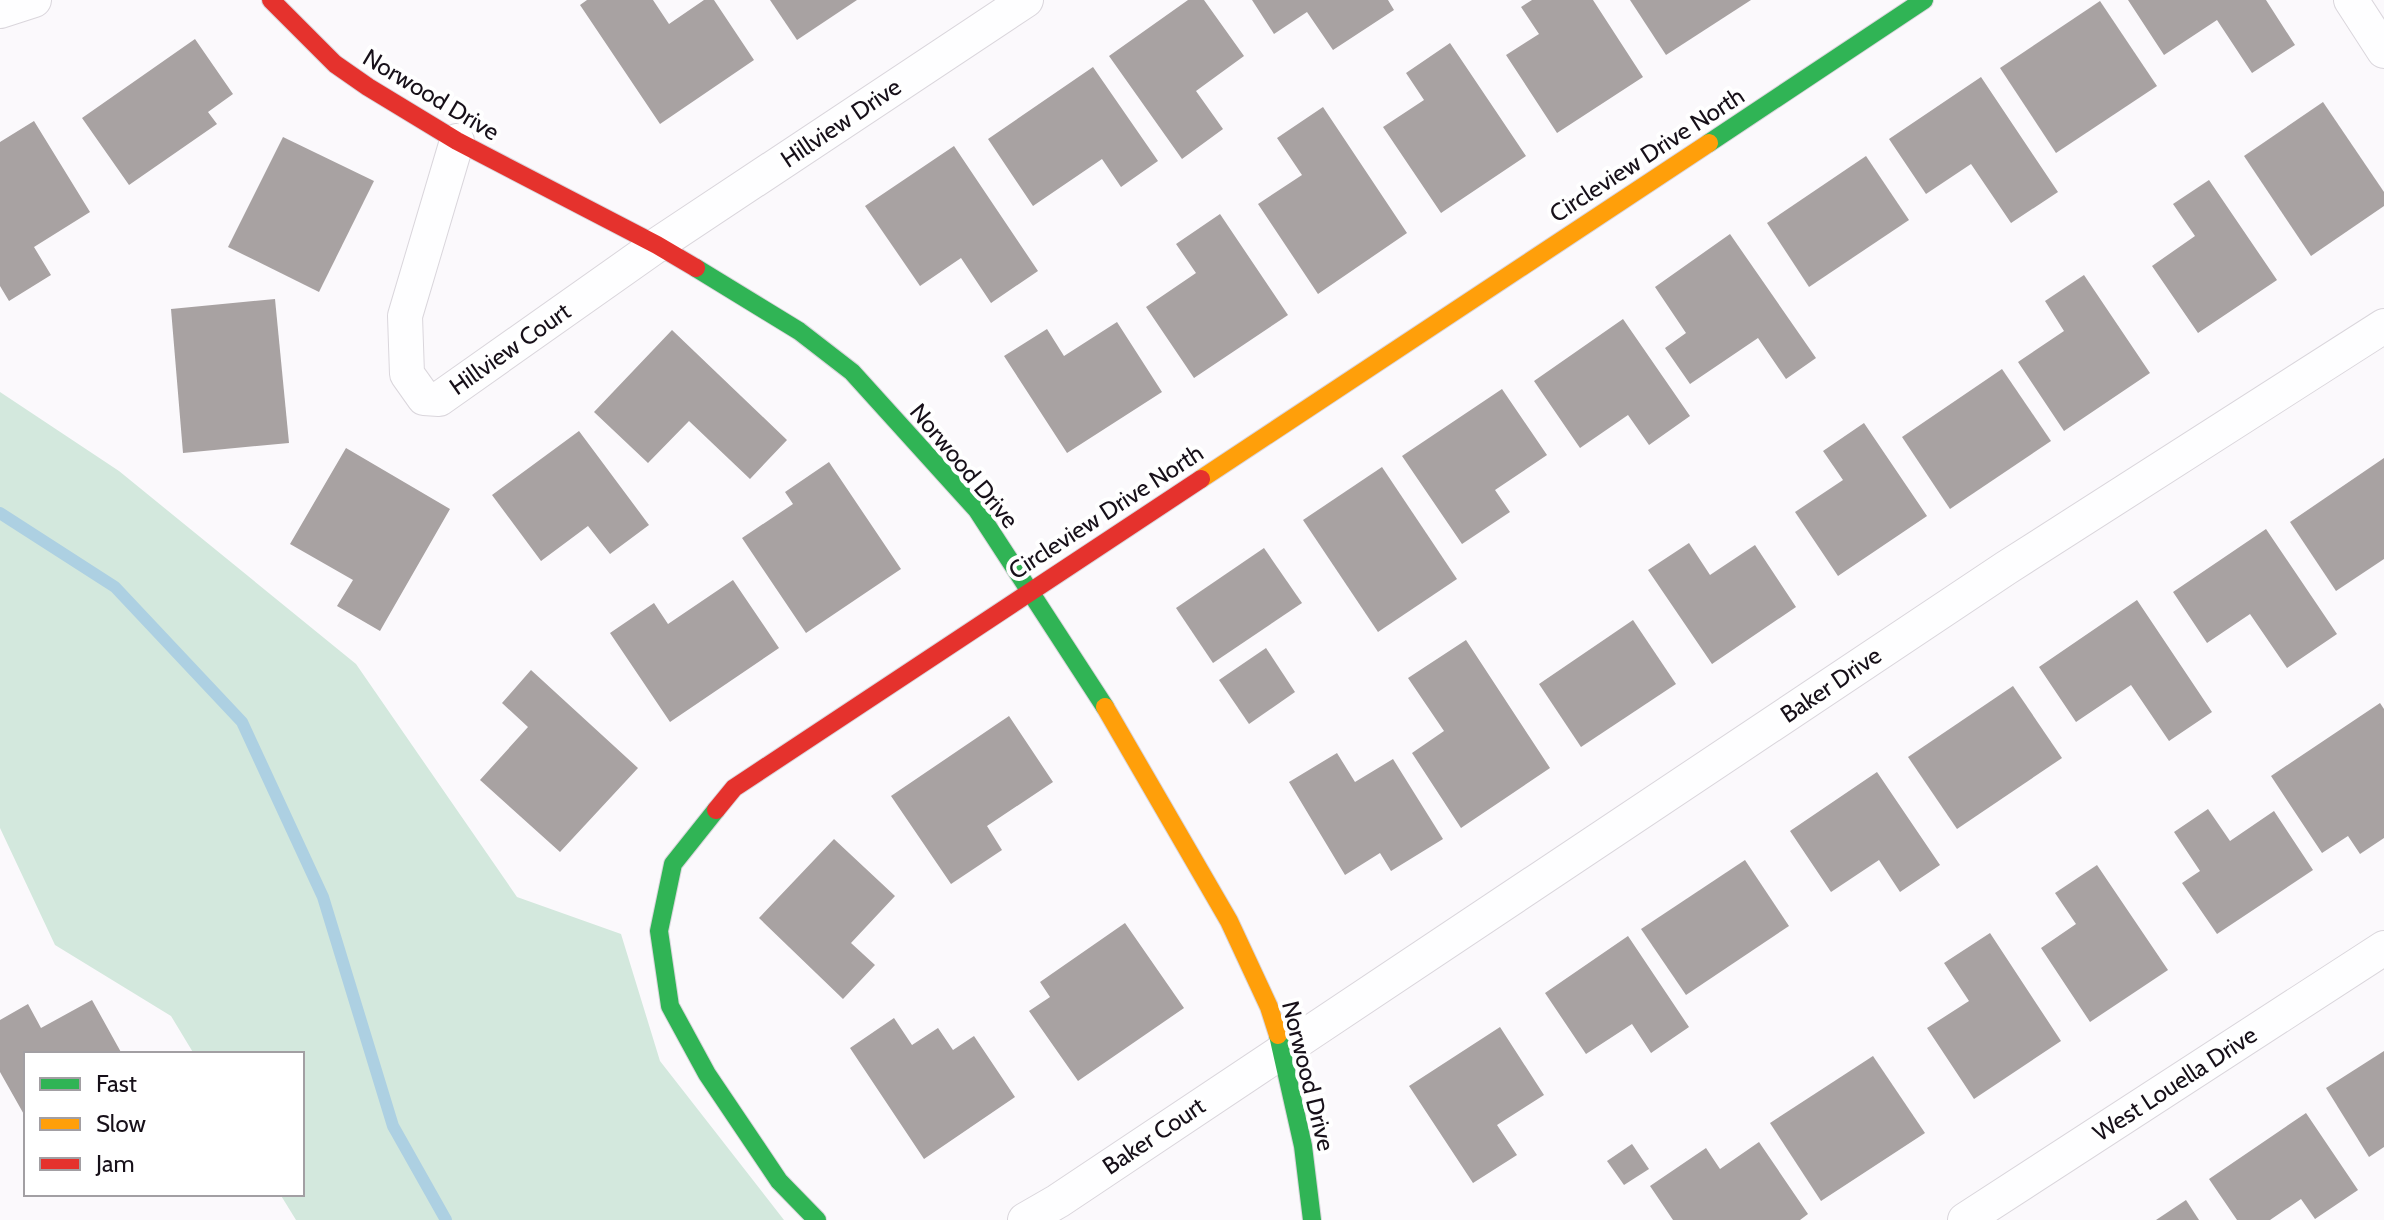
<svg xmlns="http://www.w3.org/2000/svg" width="2384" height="1220" font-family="Cabin,sans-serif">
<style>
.green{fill:#d3e8dd}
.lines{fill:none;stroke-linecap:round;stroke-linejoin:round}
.stream{stroke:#add0e2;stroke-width:12}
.building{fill:#a8a2a2}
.street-casing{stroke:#dad6dc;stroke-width:36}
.fast-casing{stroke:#dad6dc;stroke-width:20}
.slow-casing{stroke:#dad6dc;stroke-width:20}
.jam-casing{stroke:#dad6dc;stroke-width:20}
.street{stroke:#fefeff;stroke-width:34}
.fast{stroke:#30b455;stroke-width:18}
.slow{stroke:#ff9f0a;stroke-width:18}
.jam{stroke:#e5322d;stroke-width:18}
.labels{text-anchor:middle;stroke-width:8;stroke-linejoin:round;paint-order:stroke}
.street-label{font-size:24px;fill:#171019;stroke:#fff}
</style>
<rect width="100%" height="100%" fill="#fbf9fc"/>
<path class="green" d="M0 392 119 471 356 664 517 897 621 934 660 1061 784 1220H296L280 1194H302V1054H194L171 1016 55 945 0 828Z"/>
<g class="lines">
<path class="stream" d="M0 513 115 587 242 722 323 897 393 1126 446 1220"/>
</g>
<g class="building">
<path d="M587 0H653L669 24 704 0H714L754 60 660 124 580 5Z"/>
<path d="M770 0H857L797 40Z"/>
<path d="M1188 0H1204L1244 56 1196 91 1223 129 1182 159 1109 56Z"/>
<path d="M1252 0H1388L1394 10 1333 50 1307 12 1274 34Z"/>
<path d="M1532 0H1593L1643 77 1557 133 1506 55 1539 34 1521 7Z"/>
<path d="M1630 0H1751L1666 55Z"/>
<path d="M2128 0H2266L2295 45 2252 73 2217 20 2164 55Z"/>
<path d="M2100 1 2157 86 2056 153 2000 68Z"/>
<path d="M195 39 233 94 208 112 217 124 129 185 82 118Z"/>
<path d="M1450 43 1526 156 1441 213 1383 127 1424 100 1406 73Z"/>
<path d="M1093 67 1158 161 1121 187 1102 159 1033 206 988 139Z"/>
<path d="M1981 77 2058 192 2011 223 1971 164 1926 194 1889 139Z"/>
<path d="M2323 102 2384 192V206L2311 256 2244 156Z"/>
<path d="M1323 107 1407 233 1318 294 1258 204 1302 175 1277 138Z"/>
<path d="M34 121 90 212 34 247 51 275 9 301 0 286V142Z"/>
<path d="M283 137 374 181 319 292 228 247Z"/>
<path d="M954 146 1038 271 991 303 961 258 920 286 865 206Z"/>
<path d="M1866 156 1909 220 1809 287 1767 223Z"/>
<path d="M2209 180 2277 280 2198 333 2152 266 2195 236 2173 204Z"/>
<path d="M1220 214 1288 315 1194 378 1146 307 1196 273 1176 244Z"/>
<path d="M1730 234 1816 358 1786 379 1758 338 1690 384 1665 348 1686 333 1655 287Z"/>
<path d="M2084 275 2150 373 2064 431 2018 362 2064 331 2045 301Z"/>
<path d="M275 299 289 443 183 453 171 309Z"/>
<path d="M1623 319 1690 416 1649 445 1628 415 1580 448 1534 381Z"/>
<path d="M1117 322 1162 392 1067 453 1004 356 1047 329 1064 356Z"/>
<path d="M672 330 787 440 750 479 689 421 648 463 594 412Z"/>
<path d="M2002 369 2051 441 1950 509 1902 437Z"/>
<path d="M1502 389 1547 455 1495 490 1510 512 1462 544 1402 456Z"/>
<path d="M1864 423 1927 516 1838 576 1795 512 1843 480 1823 451Z"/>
<path d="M579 431 649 525 610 554 588 526 541 561 492 495Z"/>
<path d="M346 448 450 509 380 631 337 606 353 580 290 544Z"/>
<path d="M2384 458V559L2336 591 2290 522Z"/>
<path d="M829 462 901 569 806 633 742 538 793 504 785 492Z"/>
<path d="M1382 467 1457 579 1378 632 1303 520Z"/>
<path d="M2266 529 2337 634 2287 668 2250 614 2207 643 2173 592Z"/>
<path d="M1689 543 1710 575 1755 545 1796 607 1712 664 1648 570Z"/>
<path d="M1264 548 1302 603 1213 663 1176 608Z"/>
<path d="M733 580 779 648 670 722 610 633 654 603 668 624Z"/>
<path d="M2137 600 2212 712 2169 741 2131 685 2076 722 2039 667Z"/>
<path d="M1633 620 1676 684 1581 747 1539 684Z"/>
<path d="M1466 640 1550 768 1461 828 1412 753 1444 731 1408 678Z"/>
<path d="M1266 648 1295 692 1249 724 1219 680Z"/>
<path d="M531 670 638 768 560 852 480 780 528 727 502 703Z"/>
<path d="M2013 686 2062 758 1957 829 1908 757Z"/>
<path d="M2380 703 2384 709V838L2360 854 2348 836 2322 853 2271 776Z"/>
<path d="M1009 716 1053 782 987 826 1002 850 951 884 891 796Z"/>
<path d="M1337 753 1355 782 1393 759 1443 839 1391 871 1380 853 1345 875 1289 782Z"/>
<path d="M1877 772 1940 865 1900 892 1879 860 1831 892 1790 831Z"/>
<path d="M2208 809 2230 841 2274 811 2313 870 2217 934 2182 883 2200 871 2174 832Z"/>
<path d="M834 839 895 896 851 943 875 965 843 999 759 918Z"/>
<path d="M1745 860 1789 926 1686 995 1641 929Z"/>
<path d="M2097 865 2168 970 2090 1022 2041 948 2076 924 2055 893Z"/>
<path d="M1125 923 1184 1008 1078 1081 1029 1011 1050 997 1040 982Z"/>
<path d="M1990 933 2061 1041 1974 1099 1927 1028 1969 1001 1944 963Z"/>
<path d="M1628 936 1689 1027 1651 1053 1632 1024 1586 1054 1545 993Z"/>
<path d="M92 1000 122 1054H26V1118L0 1072V1020L28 1004 41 1028Z"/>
<path d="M894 1018 912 1045 938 1028 953 1050 974 1036 1015 1097 924 1159 850 1048Z"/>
<path d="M1500 1027 1544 1095 1497 1125 1517 1155 1473 1183 1409 1086Z"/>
<path d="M2384 1051V1147L2369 1157 2326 1088Z"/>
<path d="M1873 1056 1925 1133 1821 1201 1770 1123Z"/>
<path d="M2306 1113 2358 1190 2315 1219 2301 1199 2270 1220H2237L2209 1179Z"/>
<path d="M1759 1142 1808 1214 1800 1220H1673L1650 1186 1706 1148 1720 1169Z"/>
<path d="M1632 1144 1649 1169 1624 1185 1607 1161Z"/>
<path d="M2186 1200 2199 1220H2156Z"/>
</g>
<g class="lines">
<g class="street-casing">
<g id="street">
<path d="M2351 0 2384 51"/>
<path d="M0 11 34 0"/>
<path d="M457 141 405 316 407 374 424 398 439 399 657 245 1026 0"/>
<path d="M1025 1220 1058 1201 2006 568 2384 326"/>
<path d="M1965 1220 2384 948"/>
</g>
</g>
<g class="fast-casing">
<g id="fast">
<path d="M1709 143 1924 0"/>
<path d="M696 268 799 331 852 372 977 510 1105 707"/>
<path d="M716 810 673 864 659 931 670 1006 707 1074 779 1181 817 1220"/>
<path d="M1278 1035 1303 1146 1312 1220"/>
</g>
</g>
<g class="slow-casing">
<g id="slow">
<path d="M1201 479 1709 143"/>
<path d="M1105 707 1229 921 1269 1007 1278 1035"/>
</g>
</g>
<g class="jam-casing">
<g id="jam">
<path d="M271 0 335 64 368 87 457 141 657 245 696 268"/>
<path d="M716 810 734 788 1201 479"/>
</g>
</g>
<use href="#street" class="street"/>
<use href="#fast" class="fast"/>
<use href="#slow" class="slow"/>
<use href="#jam" class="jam"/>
</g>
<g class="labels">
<g class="street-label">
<text transform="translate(431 95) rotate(31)" y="8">Norwood Drive</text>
<text transform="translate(841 123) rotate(-34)" y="8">Hillview Drive</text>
<text transform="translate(1647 155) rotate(-33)" y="8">Circleview Drive North</text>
<text transform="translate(510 349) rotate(-35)" y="8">Hillview Court</text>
<text transform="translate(964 466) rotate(50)" y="8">Norwood Drive</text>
<text transform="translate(1106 512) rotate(-33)" y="8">Circleview Drive North</text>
<text transform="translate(1831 685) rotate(-34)" y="8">Baker Drive</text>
<text transform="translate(1308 1076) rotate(76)" y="8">Norwood Drive</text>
<text transform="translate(2175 1084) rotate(-33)" y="8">West Louella Drive</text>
<text transform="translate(1154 1136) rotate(-34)" y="8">Baker Court</text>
</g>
</g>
<rect x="24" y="1052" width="280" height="144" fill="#ffffff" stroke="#a29fa3" stroke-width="2"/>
<rect x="40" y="1078" width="40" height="12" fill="#30b455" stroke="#a29fa3" stroke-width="2"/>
<text x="96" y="1092" font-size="24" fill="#171019">Fast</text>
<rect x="40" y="1118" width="40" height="12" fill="#ff9f0a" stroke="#a29fa3" stroke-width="2"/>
<text x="96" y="1132" font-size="24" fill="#171019">Slow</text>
<rect x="40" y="1158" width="40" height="12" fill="#e5322d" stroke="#a29fa3" stroke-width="2"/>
<text x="96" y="1172" font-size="24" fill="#171019">Jam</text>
</svg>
